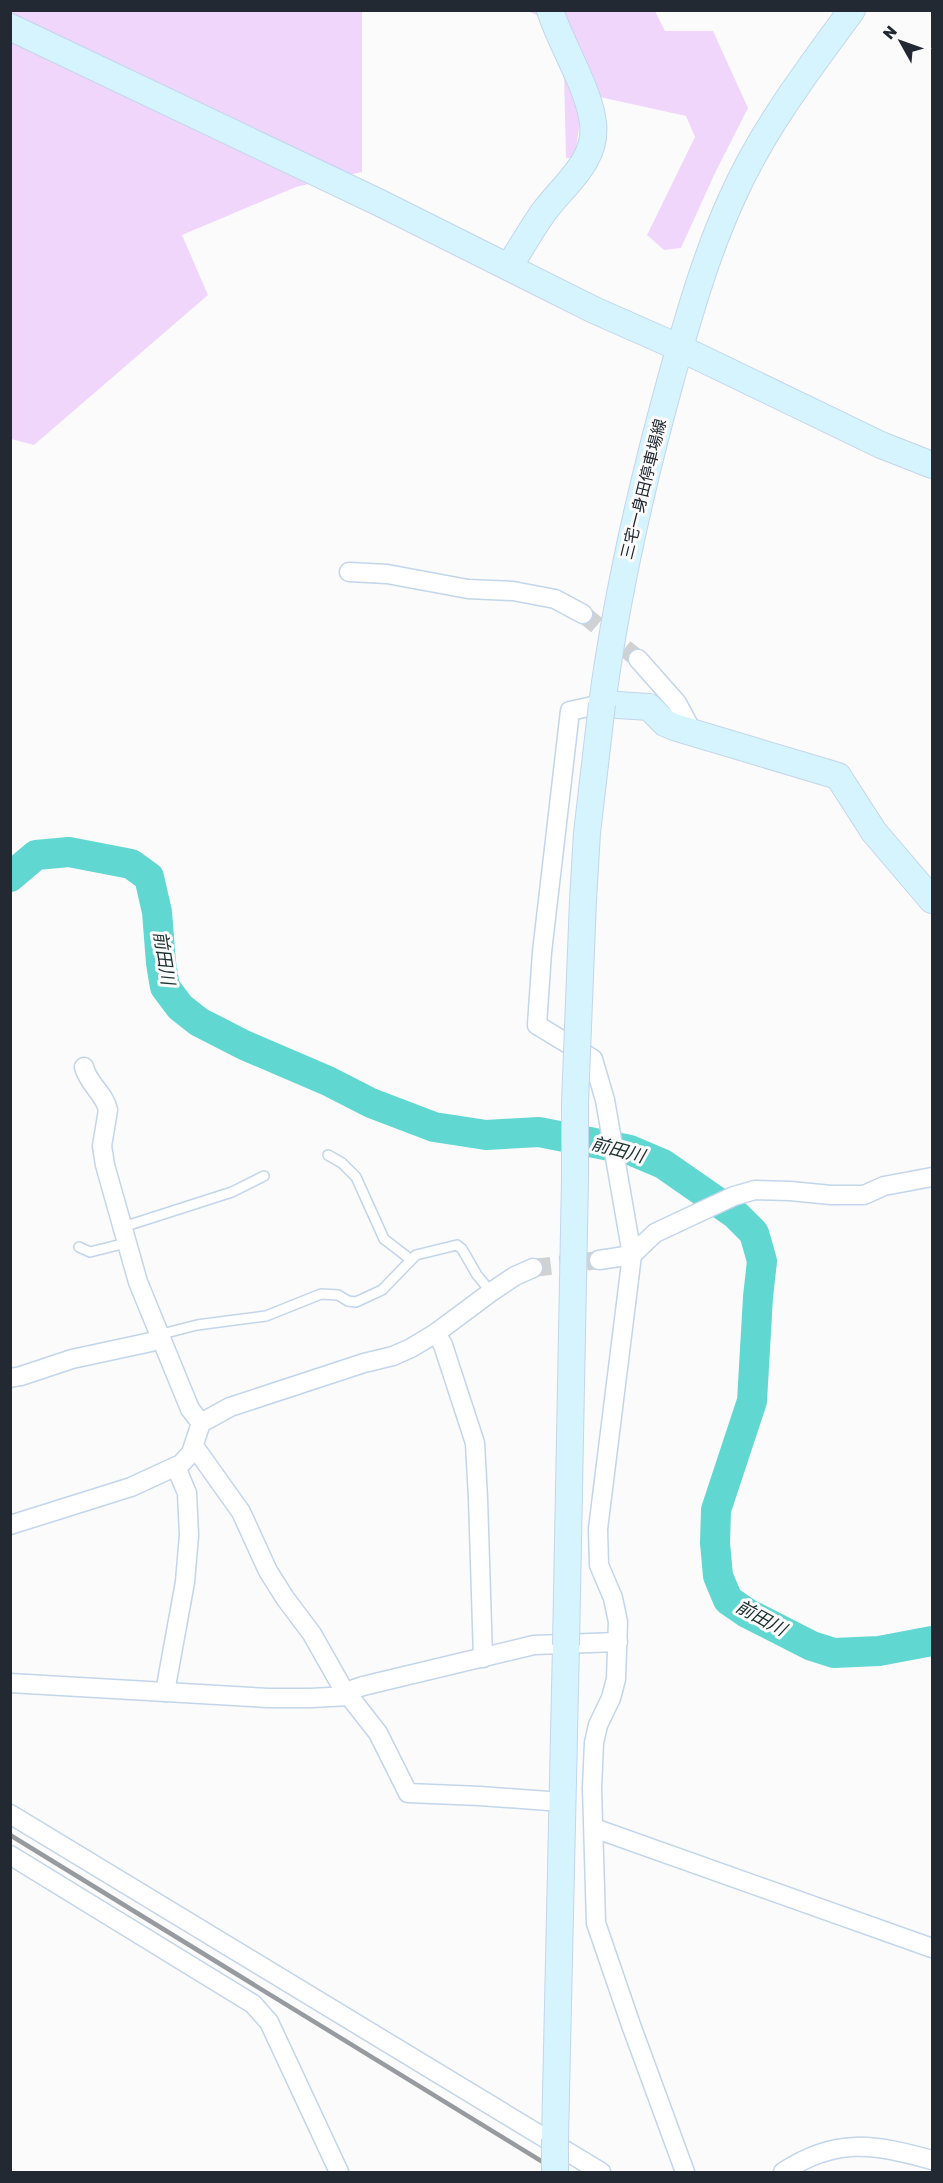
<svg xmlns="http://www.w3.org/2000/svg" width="943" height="2183" font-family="Rubik,'Noto Sans JP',sans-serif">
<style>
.green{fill:#f1d6fc}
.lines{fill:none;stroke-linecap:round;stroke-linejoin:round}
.river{stroke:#60d7d1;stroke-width:30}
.street-tunnel{stroke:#d0d1d3;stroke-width:18;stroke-dasharray:18 9;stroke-linecap:butt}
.lane-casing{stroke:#c2d5eb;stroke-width:12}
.street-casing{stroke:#c2d5eb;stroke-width:21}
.secondary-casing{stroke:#c2d5eb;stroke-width:28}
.lane{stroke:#fff;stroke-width:9}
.street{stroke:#fff;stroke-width:18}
.secondary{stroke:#d6f4fe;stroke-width:26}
.rail{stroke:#979b9f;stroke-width:4.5}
.secondary-bridge-casing{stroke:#c2d5eb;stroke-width:28;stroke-linecap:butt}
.secondary-bridge{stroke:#d6f4fe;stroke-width:26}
.labels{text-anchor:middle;stroke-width:6;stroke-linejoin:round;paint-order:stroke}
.street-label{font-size:16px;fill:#222932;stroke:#fbfbfb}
.water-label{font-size:18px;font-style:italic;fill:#1b302f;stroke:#fbfbfb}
</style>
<rect width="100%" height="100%" fill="#fbfbfb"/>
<g class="green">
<path d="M11 11H362V172L296 187 182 235 208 295 34 445 11 439Z"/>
<path d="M528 11H655L665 31H713L748 108 715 173 681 248 664 250 647 235 695 137 686 116 595 96 581 112 575 158H566L564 75 567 30Z"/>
</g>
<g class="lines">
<path class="river" d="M10 877 36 855 69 852 131 864 149 877 157 912 161 963 165 987 180 1007 199 1022 244 1045 328 1081 371 1103 434 1127 486 1135 539 1132 630 1150 663 1164 735 1214 754 1233 762 1261 758 1297 752 1401 716 1510 715 1543 718 1576 728 1600 747 1613 812 1646 834 1653 879 1651 932 1641"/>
<g class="street-tunnel">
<path d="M583 614 638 659"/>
<path d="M533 1268 599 1260"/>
</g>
<g class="lane-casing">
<g id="lane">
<path d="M328 1155 342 1163 356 1177 384 1239 410 1259"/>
<path d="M123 1227 232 1192 264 1176"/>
<path d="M79 1247 90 1252 126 1243"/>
<path d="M158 1335 197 1325 266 1316 321 1294 338 1295 348 1301 356 1302 382 1290 416 1255 457 1245 462 1249 477 1275 491 1292"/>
</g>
</g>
<g class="street-casing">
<g id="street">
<path d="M349 572 387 574 468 589 513 591 555 599 583 614"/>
<path d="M638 659 677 703 693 733"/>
<path d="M602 704 570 711 542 952 537 1025 593 1059 605 1100 632 1255 598 1529 599 1565 613 1598 618 1622 616 1679 611 1698 598 1725 594 1743 592 1788 596 1923 631 2025 685 2172"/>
<path d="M84 1067C88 1084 105 1094 108 1110L102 1146 105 1165 138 1282 190 1409 201 1423"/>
<path d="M599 1260 632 1255 655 1233 734 1196 755 1190 790 1191 831 1195H864L884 1186 932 1177"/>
<path d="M436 1333 443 1345 475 1443 478 1498 483 1658"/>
<path d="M10 1378 21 1376 72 1359 151 1342 159 1338"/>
<path d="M194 1446 241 1512 268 1571 285 1598 312 1634 342 1687 378 1733 408 1793 480 1796 562 1802"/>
<path d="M10 1525 131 1487 181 1464 191 1453 201 1423 230 1407 364 1363 393 1356 411 1348 436 1333 491 1292 515 1276 533 1268"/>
<path d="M10 1683 268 1698H311L349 1696"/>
<path d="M165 1692 185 1582 189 1535 187 1493 176 1467"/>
<path d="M346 1692 363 1686 534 1645 618 1642"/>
<path d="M10 1814 601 2172"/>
<path d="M594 1828 932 1948"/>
<path d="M10 1855 253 2004 269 2022 339 2172"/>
<path d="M783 2172C836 2137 874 2144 932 2160"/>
</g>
</g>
<g class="secondary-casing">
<g id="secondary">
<path d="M852 10C808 70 762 130 732 198 706 255 689 315 672 375 642 483 617 592 602 704L649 707 665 723 674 727 838 776 874 832 932 900"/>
<path d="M10 27 378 202 594 310 680 348 881 445 932 465"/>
<path d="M509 267C520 249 531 230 543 213 563 185 598 161 593 123 589 88 561 45 550 10"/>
<path d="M575 1178V1103"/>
<path d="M555 2139 566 1645"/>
</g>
</g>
<use href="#lane" class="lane"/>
<use href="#street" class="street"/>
<use href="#secondary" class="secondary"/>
<path class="rail" d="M10 1835 559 2172"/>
<g class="secondary-bridge-casing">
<g id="secondary-bridge">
<path d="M575 1103 583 900 587 833 602 704"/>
<path d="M566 1645 575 1178"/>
<path d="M555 2139V2172"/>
</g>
</g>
<use href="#secondary-bridge" class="secondary-bridge"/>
</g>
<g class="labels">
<g class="street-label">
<text transform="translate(643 489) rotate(-76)" y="6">三宅一身田停車場線</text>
</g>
<g class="water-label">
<text transform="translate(164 958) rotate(81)" y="6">前田川</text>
<text transform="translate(618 1150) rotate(15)" y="6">前田川</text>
<text transform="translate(761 1618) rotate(29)" y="6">前田川</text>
</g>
</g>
<rect width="943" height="2183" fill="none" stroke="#222932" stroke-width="24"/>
<g transform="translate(901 42) rotate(310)" stroke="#fbfbfb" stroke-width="4.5" paint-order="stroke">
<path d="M0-4.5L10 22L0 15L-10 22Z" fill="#222932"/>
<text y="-9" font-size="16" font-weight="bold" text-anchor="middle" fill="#222932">N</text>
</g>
</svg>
